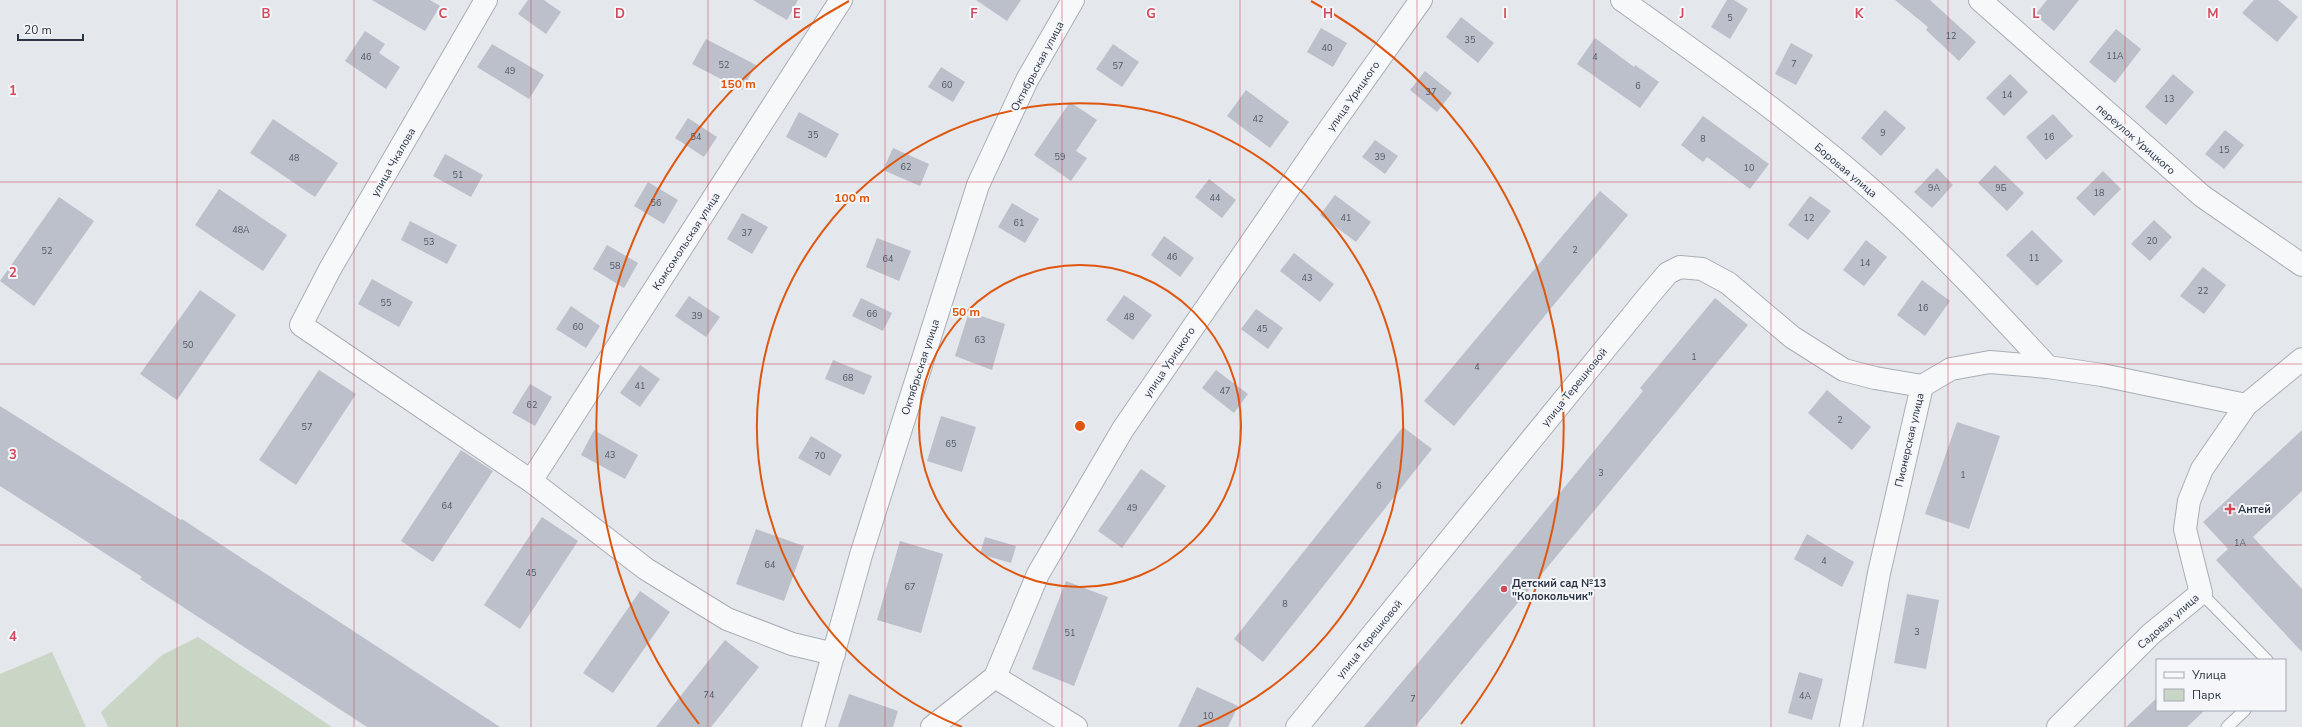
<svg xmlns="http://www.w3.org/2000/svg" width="2302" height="727" font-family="'Nunito Sans',sans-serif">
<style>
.green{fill:#c9d6c5}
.building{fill:#bbc0ca}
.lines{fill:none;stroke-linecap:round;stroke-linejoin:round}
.service-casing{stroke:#a9aeb7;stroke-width:13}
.minor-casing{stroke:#a9aeb7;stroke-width:24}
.service{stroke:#f7f8fa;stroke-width:11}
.minor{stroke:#f7f8fa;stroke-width:22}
.grid{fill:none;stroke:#d1495b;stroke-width:1;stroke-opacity:0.55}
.ring{fill:none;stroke:#df570f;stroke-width:2}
.poi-dot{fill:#d1495b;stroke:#f4f6f9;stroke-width:1.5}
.labels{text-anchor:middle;stroke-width:4;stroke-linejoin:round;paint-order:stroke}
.number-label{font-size:9px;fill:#4f5766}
.street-label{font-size:11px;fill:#2b3445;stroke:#f4f6f9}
.poi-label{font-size:11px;font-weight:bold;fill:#2b3445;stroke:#f4f6f9;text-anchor:start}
.grid-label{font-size:13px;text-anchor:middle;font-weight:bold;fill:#d1495b;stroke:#f4f6f9;stroke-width:4;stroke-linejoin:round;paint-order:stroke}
.centre{fill:#df570f;stroke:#f4f6f9;stroke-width:2}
.ring-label{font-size:12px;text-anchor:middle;font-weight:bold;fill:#df570f;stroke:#f4f6f9;stroke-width:4;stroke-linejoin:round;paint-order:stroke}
</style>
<rect width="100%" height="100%" fill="#e4e7ec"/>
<g class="green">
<path d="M198 637 332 727H108L101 712 162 655Z"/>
<path d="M52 652 86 727H0V674Z"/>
</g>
<g class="building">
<path d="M372 0H430L440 6 425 31Z"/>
<path d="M528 0H544L561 12 546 34 518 14Z"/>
<path d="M753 0H798L787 20Z"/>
<path d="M976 0H1021L1007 21Z"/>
<path d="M1727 0H1734L1748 9 1730 39 1711 27Z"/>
<path d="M1895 0H1930L1976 42 1959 61 1926 30 1928 27Z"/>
<path d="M2047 0H2079L2054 31 2035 15Z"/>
<path d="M2254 0H2278L2298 17 2277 42 2242 13Z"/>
<path d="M1461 17 1494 43 1478 63 1446 37Z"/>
<path d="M1321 28 1347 43 1333 67 1307 52Z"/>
<path d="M2116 29 2141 49 2115 83 2089 62Z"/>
<path d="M365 31 385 44 379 53 400 67 386 89 345 61Z"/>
<path d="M1595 38 1634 67 1635 65 1659 82 1640 108 1577 64Z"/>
<path d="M706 39 756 65 742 90 692 64Z"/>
<path d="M1791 43 1813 55 1796 85 1775 74Z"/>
<path d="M492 44 544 75 529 99 477 67Z"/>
<path d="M1113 44 1139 62 1122 87 1096 69Z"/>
<path d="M941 67 965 82 953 102 928 87Z"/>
<path d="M1425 71 1452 93 1437 112 1410 90Z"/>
<path d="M2010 74 2028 92 2004 116 1986 98Z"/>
<path d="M2173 74 2194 92 2166 125 2145 107Z"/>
<path d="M1246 90 1289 122 1270 148 1227 116Z"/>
<path d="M1070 102 1097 120 1076 151 1087 158 1071 181 1034 155Z"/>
<path d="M1885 110 1906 128 1881 156 1861 138Z"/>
<path d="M799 112 839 134 826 158 786 137Z"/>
<path d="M2053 114 2073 136 2046 160 2026 137Z"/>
<path d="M1703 116 1769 164 1750 189 1707 157 1703 162 1681 145Z"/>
<path d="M688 118 717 137 704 157 675 138Z"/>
<path d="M273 119 338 163 315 197 250 153Z"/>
<path d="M2225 130 2244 145 2224 169 2205 154Z"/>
<path d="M1375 140 1398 156 1385 174 1362 157Z"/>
<path d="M893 148 929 164 920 186 883 170Z"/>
<path d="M445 154 483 175 471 197 433 176Z"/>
<path d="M1995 165 2024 193 2007 211 1978 183Z"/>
<path d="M1937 168 1953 185 1932 208 1914 192Z"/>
<path d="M2103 171 2121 189 2094 216 2076 198Z"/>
<path d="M1209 179 1236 200 1222 218 1195 197Z"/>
<path d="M648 182 678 200 664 224 634 206Z"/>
<path d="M219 189 287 235 263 271 195 225Z"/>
<path d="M1600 191 1628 215 1454 426 1424 401Z"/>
<path d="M1335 195 1371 222 1356 242 1320 215Z"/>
<path d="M1810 196 1831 211 1808 240 1788 225Z"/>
<path d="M59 197 94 221 34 306 0 281Z"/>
<path d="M1012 203 1039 219 1025 243 998 227Z"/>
<path d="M742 213 768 227 752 254 727 239Z"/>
<path d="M2154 220 2172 237 2150 261 2131 244Z"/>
<path d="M410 221 457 245 447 264 401 240Z"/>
<path d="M2032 230 2063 261 2037 286 2006 255Z"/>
<path d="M1164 236 1194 258 1180 277 1151 255Z"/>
<path d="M877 238 911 251 899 281 866 267Z"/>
<path d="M1866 240 1887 257 1864 286 1843 270Z"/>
<path d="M607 245 638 263 624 288 593 269Z"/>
<path d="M1294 253 1334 284 1320 302 1280 271Z"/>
<path d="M2203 267 2226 285 2204 314 2180 296Z"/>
<path d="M372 279 413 302 399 327 358 304Z"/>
<path d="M1922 280 1950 301 1925 336 1897 315Z"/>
<path d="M200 290 236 315 177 400 140 374Z"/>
<path d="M1124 295 1152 315 1133 340 1106 320Z"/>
<path d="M689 296 720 317 706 337 675 316Z"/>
<path d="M861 298 892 313 883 331 852 316Z"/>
<path d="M1715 298 1748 325 1415 727H1364L1528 532 1643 391 1640 388Z"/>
<path d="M571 306 600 326 586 348 556 329Z"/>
<path d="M1256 309 1283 328 1268 349 1241 329Z"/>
<path d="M969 312 1005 324 992 370 955 356Z"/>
<path d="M833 360 872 376 864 395 825 379Z"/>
<path d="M640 365 660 379 640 407 620 393Z"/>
<path d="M319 370 356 394 296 485 259 460Z"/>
<path d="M1216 370 1248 394 1234 413 1202 388Z"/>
<path d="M530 384 552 397 535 426 512 413Z"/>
<path d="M1827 390 1871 427 1852 450 1808 413Z"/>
<path d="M0 406 181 520 182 519 500 727H367L140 579 142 577 0 486Z"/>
<path d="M941 416 976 427 962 472 927 461Z"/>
<path d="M1957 422 2000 436 1969 529 1925 514Z"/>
<path d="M1403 427 1432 449 1263 662 1234 639Z"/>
<path d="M594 430 638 455 625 479 581 455Z"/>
<path d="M2302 430V491L2253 537 2302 589V652L2216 560 2228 549 2203 522Z"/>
<path d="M811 436 842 455 830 476 798 458Z"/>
<path d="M461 450 493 471 433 562 401 541Z"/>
<path d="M1141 469 1166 486 1122 548 1098 531Z"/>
<path d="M542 517 578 541 520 629 484 605Z"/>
<path d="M756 529 804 546 784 601 736 584Z"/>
<path d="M1807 534 1854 562 1842 587 1794 559Z"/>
<path d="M985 537 1016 546 1011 563 980 554Z"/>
<path d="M900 541 943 554 921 633 877 620Z"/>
<path d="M1066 581 1108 597 1074 686 1032 669Z"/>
<path d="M640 591 670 612 613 693 583 673Z"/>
<path d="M1907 594 1939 600 1926 669 1894 663Z"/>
<path d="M725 640 759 667 711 727H656Z"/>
<path d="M1799 672 1823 679 1812 720 1788 713Z"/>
<path d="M1197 687 1238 706 1228 727H1178Z"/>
<path d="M849 694 898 711 893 727H838Z"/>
<path d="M2157 698V710H2205L2187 727H2126Z"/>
</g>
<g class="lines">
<g class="service-casing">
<g id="service">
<path d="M2201 593 2267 660"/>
<path d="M2227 727 2245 710"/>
</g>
</g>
<g class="minor-casing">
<g id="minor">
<path d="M486 0 330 269 301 325 531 481 646 569 727 619 792 644 834 654"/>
<path d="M1622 0C1715 66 1809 132 1893 209 1947 258 1998 313 2048 367"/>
<path d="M1980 0 2202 196 2302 265"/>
<path d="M531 481 841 0"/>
<path d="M995 677 1076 727"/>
<path d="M813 727 861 555 978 185 1027 80 1073 0"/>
<path d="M932 727 995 677 1038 574 1123 429 1330 128 1421 0"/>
<path d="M1297 727 1650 294 1668 273 1680 267 1702 269 1728 283 1792 337 1844 370 1875 378 1922 386"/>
<path d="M1851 727 1879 573 1922 386 1951 369 1990 362 2048 367 2102 375 2246 405"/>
<path d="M2058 727 2151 634 2201 593 2185 529 2189 501 2202 469 2246 405 2302 359"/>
</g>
</g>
<use href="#service" class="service"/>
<use href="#minor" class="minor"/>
</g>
<path class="grid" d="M177 0V727M354 0V727M531 0V727M708 0V727M885 0V727M1062 0V727M1240 0V727M1417 0V727M1594 0V727M1771 0V727M1948 0V727M2125 0V727M0 182H2302M0 364H2302M0 545H2302"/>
<g class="ring">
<circle cx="1080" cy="426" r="161"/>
<path d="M962 727A323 323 0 1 1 1198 727"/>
<path d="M699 724A484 484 0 0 1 849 1M1311 1A484 484 0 0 1 1461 724"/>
</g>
<g class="poi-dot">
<path d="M2228 503h4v4h4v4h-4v4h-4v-4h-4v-4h4z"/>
<circle cx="1504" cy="589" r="4"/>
</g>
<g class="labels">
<g class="number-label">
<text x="1730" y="21">5</text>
<text x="1951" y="39">12</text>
<text x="1470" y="43">35</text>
<text x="1327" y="51">40</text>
<text x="2115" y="59">11А</text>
<text x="366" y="60">46</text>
<text x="1595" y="60">4</text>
<text x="1794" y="67">7</text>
<text x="724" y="68">52</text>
<text x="1118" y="69">57</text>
<text x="510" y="74">49</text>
<text x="947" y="88">60</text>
<text x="1638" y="89">6</text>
<text x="1431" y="95">37</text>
<text x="2007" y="98">14</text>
<text x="2169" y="102">13</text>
<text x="1258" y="122">42</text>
<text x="1883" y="136">9</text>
<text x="813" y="138">35</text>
<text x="696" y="140">54</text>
<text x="2049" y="140">16</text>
<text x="1703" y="142">8</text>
<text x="2224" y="153">15</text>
<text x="1060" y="160">59</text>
<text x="1380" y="160">39</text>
<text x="294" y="161">48</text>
<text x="906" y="170">62</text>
<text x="1749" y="171">10</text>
<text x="458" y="178">51</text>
<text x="1934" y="191">9А</text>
<text x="2001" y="191">9Б</text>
<text x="2099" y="196">18</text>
<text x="1215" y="201">44</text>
<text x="656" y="206">56</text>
<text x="1346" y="221">41</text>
<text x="1809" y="221">12</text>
<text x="1019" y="226">61</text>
<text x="241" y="233">48А</text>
<text x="747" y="236">37</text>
<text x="2152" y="244">20</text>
<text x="429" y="245">53</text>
<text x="1575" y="253">2</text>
<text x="47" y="254">52</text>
<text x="1172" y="260">46</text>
<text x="2034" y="261">11</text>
<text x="888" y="262">64</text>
<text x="1865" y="266">14</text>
<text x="615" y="269">58</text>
<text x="1307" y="281">43</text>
<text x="2203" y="294">22</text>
<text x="386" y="306">55</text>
<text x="1923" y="311">16</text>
<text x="872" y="317">66</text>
<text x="697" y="319">39</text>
<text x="1129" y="320">48</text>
<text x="578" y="330">60</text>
<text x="1262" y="332">45</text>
<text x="980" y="343">63</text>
<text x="188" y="348">50</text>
<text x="1694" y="360">1</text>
<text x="1477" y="370">4</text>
<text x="848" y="381">68</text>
<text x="640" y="389">41</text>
<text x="1225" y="394">47</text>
<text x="532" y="408">62</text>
<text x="1840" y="423">2</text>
<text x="307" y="430">57</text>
<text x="951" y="447">65</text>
<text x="610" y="458">43</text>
<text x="820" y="459">70</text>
<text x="1601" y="476">3</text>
<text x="1963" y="478">1</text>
<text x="1379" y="489">6</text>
<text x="447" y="509">64</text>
<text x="1132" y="511">49</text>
<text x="2240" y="546">1А</text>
<text x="1824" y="564">4</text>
<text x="770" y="568">64</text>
<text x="531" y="576">45</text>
<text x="910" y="590">67</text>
<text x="1285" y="607">8</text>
<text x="1917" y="635">3</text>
<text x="1070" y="636">51</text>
<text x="709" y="698">74</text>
<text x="1805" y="699">4А</text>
<text x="1413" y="702">7</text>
<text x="1208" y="719">10</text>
</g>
<g class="street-label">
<text transform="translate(1037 66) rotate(-62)" y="4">Октябрьская улица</text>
<text transform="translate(1353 96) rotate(-55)" y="4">улица Урицкого</text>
<text transform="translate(2136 139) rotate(41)" y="4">переулок Урицкого</text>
<text transform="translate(393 162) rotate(-60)" y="4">улица Чкалова</text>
<text transform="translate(1846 170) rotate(40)" y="4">Боровая улица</text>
<text transform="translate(686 241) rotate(-57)" y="4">Комсомольская улица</text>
<text transform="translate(1169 362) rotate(-56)" y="4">улица Урицкого</text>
<text transform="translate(920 367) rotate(-72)" y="4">Октябрьская улица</text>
<text transform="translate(1574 387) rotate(-51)" y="4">улица Терешковой</text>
<text transform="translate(1909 440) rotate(-77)" y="4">Пионерская улица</text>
<text transform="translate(2168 621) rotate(-41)" y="4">Садовая улица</text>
<text transform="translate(1369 639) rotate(-51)" y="4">улица Терешковой</text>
</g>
<g class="poi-label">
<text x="2238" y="513">Антей</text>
<text x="1512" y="587">Детский сад №13<tspan x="1512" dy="13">"Колокольчик"</tspan></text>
</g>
</g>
<g class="grid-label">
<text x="266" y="18">B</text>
<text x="443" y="18">C</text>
<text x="620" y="18">D</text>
<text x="797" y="18">E</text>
<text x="974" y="18">F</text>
<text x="1151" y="18">G</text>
<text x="1328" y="18">H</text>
<text x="1505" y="18">I</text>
<text x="1682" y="18">J</text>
<text x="1859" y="18">K</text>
<text x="2036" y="18">L</text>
<text x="2213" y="18">M</text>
<text x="13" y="95">1</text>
<text x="13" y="277">2</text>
<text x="13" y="459">3</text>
<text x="13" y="641">4</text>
</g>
<circle cx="1080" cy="426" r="6" class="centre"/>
<g class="ring-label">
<text x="738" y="88">150 m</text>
<text x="852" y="202">100 m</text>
<text x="966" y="316">50 m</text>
</g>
<rect x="2156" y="659" width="130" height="52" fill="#f4f6f9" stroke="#a4a8b1"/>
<rect x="2164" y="672" width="20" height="6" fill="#f7f8fa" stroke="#a4a8b1"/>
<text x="2192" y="679" font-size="12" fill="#2b3445">Улица</text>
<rect x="2164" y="689" width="20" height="12" fill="#c9d6c5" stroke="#a4a8b1"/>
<text x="2192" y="699" font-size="12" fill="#2b3445">Парк</text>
<path d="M18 34v6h65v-6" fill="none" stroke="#2b3445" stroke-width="2"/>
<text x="24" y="34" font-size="12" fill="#2b3445" stroke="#f4f6f9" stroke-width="3" paint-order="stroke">20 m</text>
</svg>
